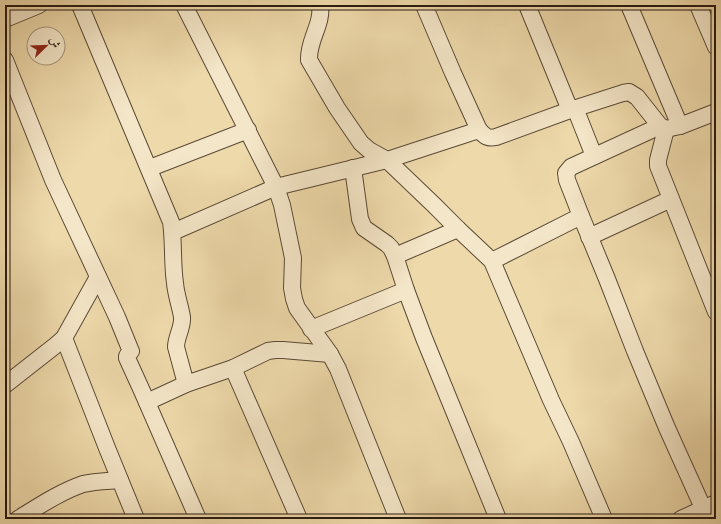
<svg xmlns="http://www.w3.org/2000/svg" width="721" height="524" font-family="'Libre Bodoni',Amiri,serif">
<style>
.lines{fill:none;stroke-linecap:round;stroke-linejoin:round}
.minor-casing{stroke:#5a4a36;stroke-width:18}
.minor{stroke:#f4e6c8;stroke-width:16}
</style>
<rect width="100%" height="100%" fill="#eed9aa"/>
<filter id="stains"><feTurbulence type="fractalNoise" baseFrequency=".005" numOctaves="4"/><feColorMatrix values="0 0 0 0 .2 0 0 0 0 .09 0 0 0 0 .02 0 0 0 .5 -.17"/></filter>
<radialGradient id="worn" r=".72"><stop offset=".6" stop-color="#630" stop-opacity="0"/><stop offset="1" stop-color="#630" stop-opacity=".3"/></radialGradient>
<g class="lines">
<g class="minor-casing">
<g id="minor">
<path d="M80 5 171 222C174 242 172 263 175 283 176 295 180 305 182 317 183 327 176 337 176 347L186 384"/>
<path d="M184 5 276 187 282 205 293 258 292 288 294 299 297 308 330 354 338 369 398 519"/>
<path d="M320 5C323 24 308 40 309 60L337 108 361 143 369 150 387 160 434 205 458 229 492 261 551 400 571 442 604 519"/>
<path d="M424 5 453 73 479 130"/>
<path d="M527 5 570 110"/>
<path d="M629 5 680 126"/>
<path d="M698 5 716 47"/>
<path d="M5 19 39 5"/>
<path d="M5 60 53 180 117 317 130 349 131 351 127 356V358L142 391 198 519"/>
<path d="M575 108 594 156"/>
<path d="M660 126 571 167 566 173 567 180 581 216 607 279 635 351 667 428 708 519"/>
<path d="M666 129 658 160V166L716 312"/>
<path d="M150 168 248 130"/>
<path d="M353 168 360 219 364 228 387 244 391 248 395 256 406 290 424 338 498 519"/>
<path d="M173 232 276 187 387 160 479 130C485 136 487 139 496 137L570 110 623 93 629 92 637 97 660 126 666 129 680 126 716 112"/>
<path d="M589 237 671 199"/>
<path d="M395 256 458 229"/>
<path d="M492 261 581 216"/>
<path d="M311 329 406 290"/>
<path d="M64 338 107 448 136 519"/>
<path d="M233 368 299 519"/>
<path d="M5 385 56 345 64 338 98 277"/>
<path d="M147 402 186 384 233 368 268 351 275 350H283L330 354"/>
<path d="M18 519C39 506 60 492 83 484 95 481 108 481 120 480"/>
<path d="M681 519 716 503"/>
</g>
</g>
<use href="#minor" class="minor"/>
</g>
<rect width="721" height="524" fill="none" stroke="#eed9aa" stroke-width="20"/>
<rect x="6" y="6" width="709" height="512" fill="none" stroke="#291b10" stroke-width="2"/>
<rect x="10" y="10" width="701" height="504" fill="none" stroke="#291b10"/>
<g transform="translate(46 46) rotate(67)"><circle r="19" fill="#f4e6c8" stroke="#a3957e"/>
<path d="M0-3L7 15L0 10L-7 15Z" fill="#8f2418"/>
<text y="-6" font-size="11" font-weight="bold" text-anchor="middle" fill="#291b10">ش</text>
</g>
<rect width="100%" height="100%" filter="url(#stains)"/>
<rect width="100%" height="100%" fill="url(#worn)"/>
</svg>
